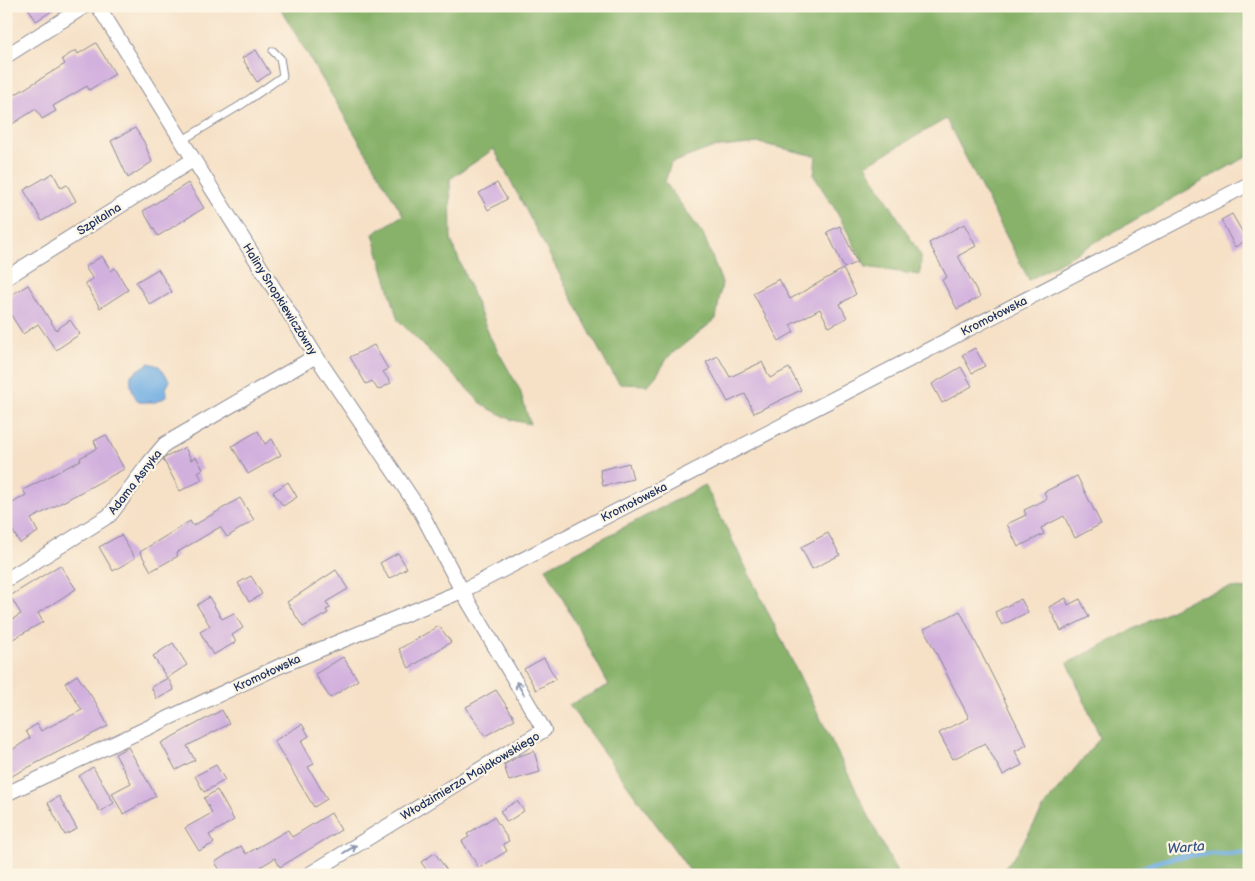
<svg xmlns="http://www.w3.org/2000/svg" width="1255" height="881" font-family="'Balsamiq Sans',sans-serif">
<style>
.forest{fill:#88b26a;stroke:#527064}
.water{fill:#71aee3;stroke:#466ea0}
.lines{fill:none;stroke-linecap:round;stroke-linejoin:round}
.stream{stroke:#71aee3;stroke-width:5}
.building{fill:#d2b0de}
.lane-casing{stroke:#888892;stroke-width:9}
.street-casing{stroke:#888892;stroke-width:16}
.lane{stroke:#fff;stroke-width:7}
.street{stroke:#fff;stroke-width:14}
.oneway{stroke:#8d97ae}
.labels{text-anchor:middle;stroke-width:4.5;stroke-linejoin:round;paint-order:stroke}
.street-label{font-size:12px;fill:#1b2f5e;stroke:#fcf5e5}
.water-label{font-size:14px;font-style:italic;fill:#355586;stroke:#fcf5e5}
</style>
<rect width="100%" height="100%" fill="#fcf5e5"/>
<filter id="ink" filterUnits="userSpaceOnUse"><feTurbulence type="fractalNoise" baseFrequency=".02" numOctaves="2"/><feDisplacementMap in="SourceGraphic" scale="10" xChannelSelector="R" yChannelSelector="G"/><feConvolveMatrix kernelMatrix="1 2 1 2 8 2 1 2 1" color-interpolation-filters="sRGB"/></filter>
<filter id="wash" filterUnits="userSpaceOnUse"><feTurbulence type="fractalNoise" baseFrequency=".0096" numOctaves="4" result="noise"/><feDisplacementMap in="SourceGraphic" scale="20" xChannelSelector="R" yChannelSelector="G"/><feGaussianBlur stdDeviation="1.12" result="paint"/><feColorMatrix in="noise" values="0 0 0 0 0 0 0 0 0 0 0 0 0 0 0 0 0 1.4 0 .05"/><feComposite in="paint" operator="in"/></filter>
<g filter="url(#wash)">
<rect width="100%" height="100%" fill="#f6e1c7"/>
<g class="forest">
<path d="M279 6H1249V155L1029 280 946 119 866 165 921 256 920 275 866 267 835 209 814 176 816 156 759 143 711 148 671 163 665 182 704 236 722 283 716 319 669 356 656 376 648 385 620 384 606 363 494 149 450 179 451 240 490 337 520 390 530 424 512 420 484 406 398 320 373 234 403 215Z"/>
<path d="M705 485 898 875H693L569 705 609 685 546 568Z"/>
<path d="M1231 588 1249 589V875H999L1017 853 1046 804 1100 738 1068 663 1194 598Z"/>
</g>
<path class="water" d="M149 363 159 366 170 381 166 388V397L156 402H139C132 393 130 387 131 375Z"/>
<g class="lines">
<path class="stream" d="M1129 875C1164 852 1208 854 1249 853"/>
</g>
<g id="blocks">
<g class="building">
<path d="M27 6H60L36 21Z"/>
<path d="M96 43 115 74 89 90 87 86 53 106 56 111 42 119 36 109 6 128V100L65 64 62 59 76 50 78 54Z"/>
<path d="M256 50 270 73 257 82 242 58Z"/>
<path d="M135 128 144 142 152 162 128 178 111 141Z"/>
<path d="M53 173 61 188 67 185 76 201 42 221 24 190Z"/>
<path d="M188 183 204 208 158 236 143 211Z"/>
<path d="M497 183 507 199 488 210 479 193Z"/>
<path d="M1232 214 1247 240 1235 247 1221 220Z"/>
<path d="M964 224 976 246 958 256 980 297 957 309 942 280 947 277 929 243Z"/>
<path d="M840 226 857 262 844 268 827 232Z"/>
<path d="M102 256 111 271 115 268 128 290 100 308 85 283 93 279 85 267Z"/>
<path d="M158 269 172 292 150 305 136 282Z"/>
<path d="M843 269 856 294 840 304 847 318 829 327 820 309 790 325 794 332 779 341 753 293 779 279 790 299Z"/>
<path d="M28 285 56 330 70 320 80 334 56 350 38 324 23 334 6 307V298Z"/>
<path d="M374 345 388 369 383 372 391 383 378 390 372 381 366 384 350 357Z"/>
<path d="M975 348 985 366 972 373 962 355Z"/>
<path d="M718 356 730 377 762 362 770 378 789 368 801 390 754 413 745 394 728 402 706 362Z"/>
<path d="M961 367 972 386 942 403 932 384Z"/>
<path d="M258 431 265 444 272 439 281 455 248 474 232 446Z"/>
<path d="M106 435 124 469 31 519 38 532 20 543 6 520V507L26 495 23 490 81 460 80 458 97 448 94 441Z"/>
<path d="M185 447 191 460 196 457 203 469 198 472 202 480 180 491 163 459Z"/>
<path d="M629 463 633 479 603 486 600 470Z"/>
<path d="M1077 476 1101 524 1075 538 1064 516 1041 528 1044 534 1018 547 1007 524 1026 515 1024 510 1047 499 1044 492Z"/>
<path d="M288 482 297 497 283 506 273 492Z"/>
<path d="M240 498 254 520 227 537 220 527 176 553 178 556 151 571 140 552 190 521 193 526Z"/>
<path d="M828 533 840 555 812 569 801 547Z"/>
<path d="M121 535 135 558 113 571 99 547Z"/>
<path d="M398 553 407 568 389 579 380 563Z"/>
<path d="M60 565 76 589 38 613 43 622 6 643V623L21 614 10 596Z"/>
<path d="M336 570 348 589 326 602 330 608 326 610 328 613 303 627 287 602Z"/>
<path d="M251 576 262 594 249 602 238 583Z"/>
<path d="M209 597 222 619 234 613 243 628 232 635 236 642 213 655 200 632 210 626 197 605Z"/>
<path d="M1066 598 1068 605 1080 599 1089 617 1061 631 1049 607Z"/>
<path d="M1021 599 1028 612 1002 625 995 612Z"/>
<path d="M960 611 1027 745 1015 751 1022 765 1003 775 985 743 953 759 939 733 969 718 924 629Z"/>
<path d="M439 626 451 642 409 668 399 649Z"/>
<path d="M173 643 187 665 167 678 153 656Z"/>
<path d="M343 657 358 680 330 698 315 674Z"/>
<path d="M544 658 556 679 536 690 524 669Z"/>
<path d="M77 675 96 703 108 726 6 779V754L30 738 26 731 37 724 41 731 82 710 65 683Z"/>
<path d="M168 678 174 690 157 699 151 687Z"/>
<path d="M496 690 515 719 485 736 466 707Z"/>
<path d="M222 710 229 724 187 746 195 760 176 770 161 743Z"/>
<path d="M302 724 309 736 301 741 314 764 308 767 327 799 314 807 274 741Z"/>
<path d="M128 747 156 796 123 814 112 793 131 783 115 754Z"/>
<path d="M534 751 540 772 509 781 504 765 519 756Z"/>
<path d="M216 765 225 780 204 792 195 776Z"/>
<path d="M93 767 114 803 100 812 79 776Z"/>
<path d="M217 790 234 820 209 835 214 843 199 851 185 828 212 813 204 798Z"/>
<path d="M59 796 77 829 65 835 48 803Z"/>
<path d="M517 801 524 811 507 822 500 811Z"/>
<path d="M331 813 341 830 280 867 275 858 247 875H223L215 862 241 846 246 854 288 830 292 837Z"/>
<path d="M494 817 509 841 503 844 507 851 479 868 462 841 469 837 467 834Z"/>
<path d="M435 853 450 875H430L421 862Z"/>
</g>
</g>
</g>
<g filter="url(#ink)">
<use href="#blocks" fill-opacity="0" stroke="#888892" stroke-width="1"/>
<g class="lines">
<g class="lane-casing">
<path id="lane" d="M181 141 241 105 283 76 280 58 273 51"/>
</g>
<g class="street-casing">
<g id="street">
<path d="M98 6 316 356 421 512 462 591 544 730 308 875"/>
<path d="M6 56 85 6"/>
<path d="M6 278 193 160"/>
<path d="M6 580 110 515 149 463 165 444 316 356"/>
<path d="M6 794 280 666 462 591 1249 184"/>
</g>
</g>
<use href="#lane" class="lane"/>
<use href="#street" class="street"/>
</g>
<defs><path id="oneway-shaft" d="M-6 0H5M1.5-3L5.5 0L1.5 3" fill="none" stroke-width="1.6" stroke-linecap="round" stroke-linejoin="round" transform="scale(1.25)"/></defs>
<g class="oneway">
<use href="#oneway-shaft" transform="translate(520 688) rotate(-121)"/>
<use href="#oneway-shaft" transform="translate(350 849) rotate(-31)"/>
</g>
</g>
<g class="labels">
<g class="street-label">
<text transform="translate(99 219) rotate(-32)" y="4">Szpitalna</text>
<text transform="translate(280 299) rotate(58)" y="4">Haliny Snopkiewiczówny</text>
<text transform="translate(994 316) rotate(-27)" y="4">Kromołowska</text>
<text transform="translate(135 482) rotate(-52)" y="4">Adama Asnyka</text>
<text transform="translate(634 502) rotate(-27)" y="4">Kromołowska</text>
<text transform="translate(267 673) rotate(-25)" y="4">Kromołowska</text>
<text transform="translate(470 776) rotate(-31)" y="4">Włodzimierza Majakowskiego</text>
</g>
<g class="water-label">
<text transform="translate(1186 847) rotate(-5)" y="5">Warta</text>
</g>
</g>
<rect width="1255" height="881" fill="none" stroke="#fcf5e5" stroke-width="25"/>
</svg>
